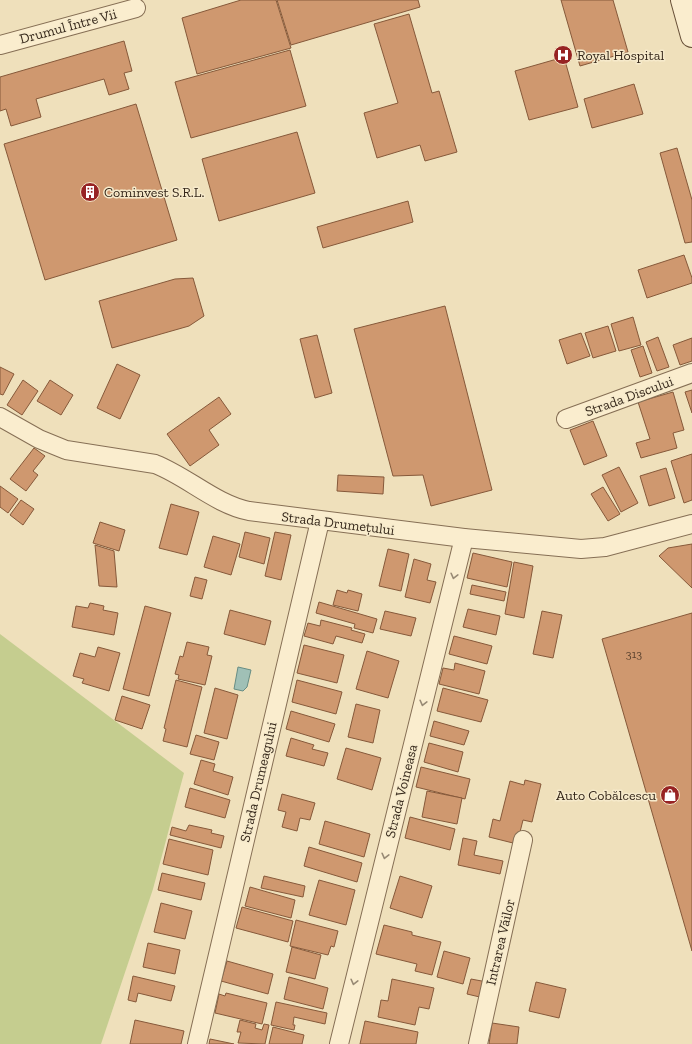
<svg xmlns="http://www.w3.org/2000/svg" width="692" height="1044" font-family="'Zilla Slab',serif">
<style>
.green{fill:#c5cd8f}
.water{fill:#a0c0b6;stroke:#678d84}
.building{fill:#cf986f;stroke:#86593a}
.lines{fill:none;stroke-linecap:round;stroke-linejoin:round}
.minor-casing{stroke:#866f55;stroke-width:20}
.secondary-casing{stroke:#685038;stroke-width:24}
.minor{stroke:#faedce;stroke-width:18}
.secondary{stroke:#faedce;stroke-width:22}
.oneway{stroke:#988a74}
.labels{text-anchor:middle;stroke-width:3;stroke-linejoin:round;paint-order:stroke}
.number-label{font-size:12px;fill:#5c432f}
.street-label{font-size:14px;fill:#35271a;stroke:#f6eacb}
.poi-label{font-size:14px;fill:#35271a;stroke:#f6eacb;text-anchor:start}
</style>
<rect width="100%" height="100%" fill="#efe0bb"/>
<path class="green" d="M0 634 184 773 153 889 101 1044H0Z"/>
<path class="water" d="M238 667 251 670 247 687 243 691 234 689Z"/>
<g class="building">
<path d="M241 0H276L291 48 197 74 182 18Z"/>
<path d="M277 0H418L420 7 291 45Z"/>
<path d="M561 0H613L628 52 580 66Z"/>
<path d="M409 14 432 93 439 91 457 152 425 161 420 145 377 158 364 113 398 103 374 24Z"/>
<path d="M124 41 132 71 124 73 129 89 109 95 104 79 36 99 41 117 11 126 6 109 0 111V77Z"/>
<path d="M290 50 306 106 191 138 175 82Z"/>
<path d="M564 57 578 107 529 120 515 71Z"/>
<path d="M634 84 643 114 592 128 584 99Z"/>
<path d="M136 104 177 240 45 280 4 144Z"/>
<path d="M297 132 315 193 219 221 202 159Z"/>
<path d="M677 148 692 200V242L685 243 660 153Z"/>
<path d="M408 201 413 222 323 248 317 227Z"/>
<path d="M684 255 692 278V283L647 298 638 270Z"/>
<path d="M193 278 204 316 189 326 112 348 99 301 175 279Z"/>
<path d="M445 306 492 490 431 506 423 475 393 476 354 329Z"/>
<path d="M633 317 641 345 619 351 611 324Z"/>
<path d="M608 326 616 351 593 358 585 333Z"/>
<path d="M581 333 590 356 567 364 559 340Z"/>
<path d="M317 335 332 393 315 398 300 339Z"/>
<path d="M658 337 669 367 657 371 646 342Z"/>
<path d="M692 338V361L680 365 673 345Z"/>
<path d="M643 346 652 373 640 377 631 350Z"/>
<path d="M117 364 140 375 120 419 97 408Z"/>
<path d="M0 367 14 374 3 395 0 394Z"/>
<path d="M23 380 38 391 22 415 7 405Z"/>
<path d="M50 380 73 395 61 415 37 401Z"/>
<path d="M692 390V413L685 392Z"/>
<path d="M673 392 684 430 673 433 677 448 641 458 636 443 650 439 638 402Z"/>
<path d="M219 397 231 414 209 430 219 445 190 466 167 434Z"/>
<path d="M593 421 607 456 584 465 570 430Z"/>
<path d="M34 448 45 456 33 471 38 475 26 491 10 479Z"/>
<path d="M692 454V500L684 503 671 461Z"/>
<path d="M619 467 638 503 621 512 602 475Z"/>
<path d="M666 468 675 498 649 506 640 476Z"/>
<path d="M338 475 384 477 383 494 337 491Z"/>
<path d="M0 486 18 499 8 513 0 507Z"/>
<path d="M603 487 620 514 608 521 591 494Z"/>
<path d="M21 500 34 509 23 525 10 515Z"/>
<path d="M171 504 199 512 187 555 159 548Z"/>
<path d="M100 522 125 530 119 551 93 543Z"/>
<path d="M245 532 270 538 264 564 239 557Z"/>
<path d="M275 532 291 535 281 580 265 576Z"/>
<path d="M213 536 240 544 231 575 204 567Z"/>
<path d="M692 544V588L659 556 668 548Z"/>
<path d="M95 545 114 551 117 587 99 586Z"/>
<path d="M388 549 409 554 401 591 379 586Z"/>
<path d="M473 553 512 562 507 587 467 578Z"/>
<path d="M414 559 431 564 427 580 436 582 430 603 405 597Z"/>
<path d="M514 562 533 566 524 618 505 614Z"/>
<path d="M195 577 207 580 202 599 190 596Z"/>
<path d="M472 585 506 592 504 601 470 594Z"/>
<path d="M337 590 347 593 348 590 362 594 358 611 333 605Z"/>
<path d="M319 602 377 619 373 633 354 628 355 624 316 613Z"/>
<path d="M90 603 104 606 103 610 118 613 114 635 72 627 76 606 88 608Z"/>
<path d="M145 606 171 613 149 696 123 689Z"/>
<path d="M468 609 500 616 496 635 463 627Z"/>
<path d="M230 610 271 621 265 645 224 634Z"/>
<path d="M385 611 416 618 411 636 380 629Z"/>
<path d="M542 611 562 615 553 658 533 654Z"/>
<path d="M692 613V951L602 639Z"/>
<path d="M321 620 352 628 351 630 365 634 362 643 336 636 333 644 304 636 308 623 320 626Z"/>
<path d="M454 636 492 646 487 664 449 654Z"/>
<path d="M187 642 209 647 207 655 212 656 205 685 178 679 179 675 175 674 180 656 183 657Z"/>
<path d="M304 645 344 655 337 683 297 673Z"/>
<path d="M98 647 120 653 109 691 82 683 84 679 73 676 80 653 95 657Z"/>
<path d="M367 651 399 661 388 698 356 689Z"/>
<path d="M455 663 485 671 479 694 439 684 443 668 454 670Z"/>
<path d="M176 680 202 687 187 747 163 741 166 729 164 728Z"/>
<path d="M297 680 342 692 336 714 292 702Z"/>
<path d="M215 688 238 695 227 739 204 733Z"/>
<path d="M443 688 488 700 481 722 437 711Z"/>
<path d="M122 696 150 705 142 729 115 720Z"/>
<path d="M356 704 380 710 373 743 348 737Z"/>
<path d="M291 711 335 724 329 742 286 729Z"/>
<path d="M434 721 469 731 464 745 430 736Z"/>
<path d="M196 735 219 742 214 760 190 754Z"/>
<path d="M291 738 314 745 312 749 328 753 324 766 286 756Z"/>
<path d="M429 743 463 752 458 772 424 762Z"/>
<path d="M346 748 381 758 372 790 337 779Z"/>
<path d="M201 760 215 764 213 771 233 777 228 795 194 784Z"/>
<path d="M421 767 470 779 465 799 416 787Z"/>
<path d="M525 780 541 784 532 822 523 820 517 844 489 837 493 819 500 821 510 781 524 785Z"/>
<path d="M190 788 230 800 225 818 185 807Z"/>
<path d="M427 791 462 798 457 824 422 817Z"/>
<path d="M282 794 315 803 310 820 300 818 297 831 282 827 286 812 278 810Z"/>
<path d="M410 817 455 829 450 850 405 838Z"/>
<path d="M325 821 370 834 364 857 319 844Z"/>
<path d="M189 825 212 830 211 833 224 836 221 848 170 835 172 827 186 831Z"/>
<path d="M463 838 477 841 474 855 503 861 500 874 458 865Z"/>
<path d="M169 839 213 850 208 875 163 864Z"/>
<path d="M309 847 362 863 357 882 304 866Z"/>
<path d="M162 873 205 883 201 900 158 890Z"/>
<path d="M264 876 305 886 303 897 261 888Z"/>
<path d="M400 876 432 886 422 918 390 908Z"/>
<path d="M319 880 355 890 346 925 309 915Z"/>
<path d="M250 887 295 900 291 918 245 906Z"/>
<path d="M161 903 192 911 185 939 154 932Z"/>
<path d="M242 907 293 921 288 942 236 928Z"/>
<path d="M296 920 338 931 334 947 331 946 328 955 290 946Z"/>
<path d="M384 925 412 932V935L441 942 432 975 415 971 417 964 376 954Z"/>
<path d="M148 943 180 950 175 974 143 967Z"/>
<path d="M292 947 321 955 315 979 286 972Z"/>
<path d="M444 951 470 958 463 984 437 977Z"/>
<path d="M227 961 273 974 268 994 221 981Z"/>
<path d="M133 976 175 986 171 1001 138 993 136 1002 128 1000Z"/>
<path d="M289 977 328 988 323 1009 284 999Z"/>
<path d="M392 979 434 988 429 1009 419 1007 415 1025 378 1017 381 1000 388 1001Z"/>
<path d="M471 979 487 982 484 998 467 994Z"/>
<path d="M536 982 566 989 559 1018 529 1011Z"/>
<path d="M226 993 267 1003 262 1024 215 1013 219 994 225 996Z"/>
<path d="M276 1002 327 1013 325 1024 294 1017 293 1025H295L294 1030 271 1025Z"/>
<path d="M135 1020 184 1031 181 1044H130Z"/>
<path d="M240 1020 256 1024 255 1028 262 1030 264 1024 269 1025 265 1044 238 1043 241 1032H237Z"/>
<path d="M365 1021 418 1032 416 1044H360Z"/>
<path d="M492 1023 519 1027 517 1044H489Z"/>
<path d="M273 1027 304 1035 302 1044H269Z"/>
<path d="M210 1039 234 1044H209Z"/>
</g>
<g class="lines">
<g class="minor-casing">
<g id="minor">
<path d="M0 45 136 8"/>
<path d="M0 417 39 439 66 450 155 464C188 477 215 504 249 511L464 538 581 549 605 547 692 524"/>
<path d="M566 419 692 373"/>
<path d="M197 1044 320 521"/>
<path d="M339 1044 464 538"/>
<path d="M478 1044 523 840"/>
</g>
</g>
<g class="secondary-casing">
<path id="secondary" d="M682 0 692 36"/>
</g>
<use href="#minor" class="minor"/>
<use href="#secondary" class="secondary"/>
</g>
<defs><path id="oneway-chevron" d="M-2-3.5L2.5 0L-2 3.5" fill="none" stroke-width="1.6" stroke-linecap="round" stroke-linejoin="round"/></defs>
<g class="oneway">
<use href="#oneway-chevron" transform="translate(454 576) rotate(104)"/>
<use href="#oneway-chevron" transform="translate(423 703) rotate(104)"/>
<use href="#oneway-chevron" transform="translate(385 856) rotate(104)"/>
<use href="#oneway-chevron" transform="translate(354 982) rotate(104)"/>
</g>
<defs>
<g id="hospital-disc" transform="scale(1)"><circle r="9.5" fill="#972323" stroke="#f6eacb"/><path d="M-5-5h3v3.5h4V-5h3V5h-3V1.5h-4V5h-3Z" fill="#fff"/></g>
<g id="building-disc" transform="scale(1)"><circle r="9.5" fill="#972323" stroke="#f6eacb"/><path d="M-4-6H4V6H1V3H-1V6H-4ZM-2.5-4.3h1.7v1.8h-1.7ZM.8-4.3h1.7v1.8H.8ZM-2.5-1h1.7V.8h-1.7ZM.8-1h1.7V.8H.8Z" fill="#fff"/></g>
<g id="shop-disc" transform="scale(1)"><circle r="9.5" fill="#972323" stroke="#f6eacb"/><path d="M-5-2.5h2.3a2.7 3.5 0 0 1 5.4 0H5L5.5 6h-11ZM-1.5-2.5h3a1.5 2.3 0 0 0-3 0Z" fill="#fff"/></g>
</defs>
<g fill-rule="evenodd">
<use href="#hospital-disc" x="563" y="55"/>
<use href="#building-disc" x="90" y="192"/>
<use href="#shop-disc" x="670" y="795"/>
</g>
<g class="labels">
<g class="number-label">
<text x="634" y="658">313</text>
</g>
<g class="street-label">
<text transform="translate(68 26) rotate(-15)" y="5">Drumul Între Vii</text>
<text transform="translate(629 396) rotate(-20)" y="5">Strada Discului</text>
<text transform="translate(338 523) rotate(7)" y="5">Strada Drumețului</text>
<text transform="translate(258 782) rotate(-77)" y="5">Strada Drumeagului</text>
<text transform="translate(401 791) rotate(-76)" y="5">Strada Voineasa</text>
<text transform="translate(500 942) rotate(-77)" y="5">Intrarea Văilor</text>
</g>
<g class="poi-label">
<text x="577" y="60">Royal Hospital</text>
<text x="104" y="197">Cominvest S.R.L.</text>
<text x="656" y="800" text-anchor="end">Auto Cobălcescu</text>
</g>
</g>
</svg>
